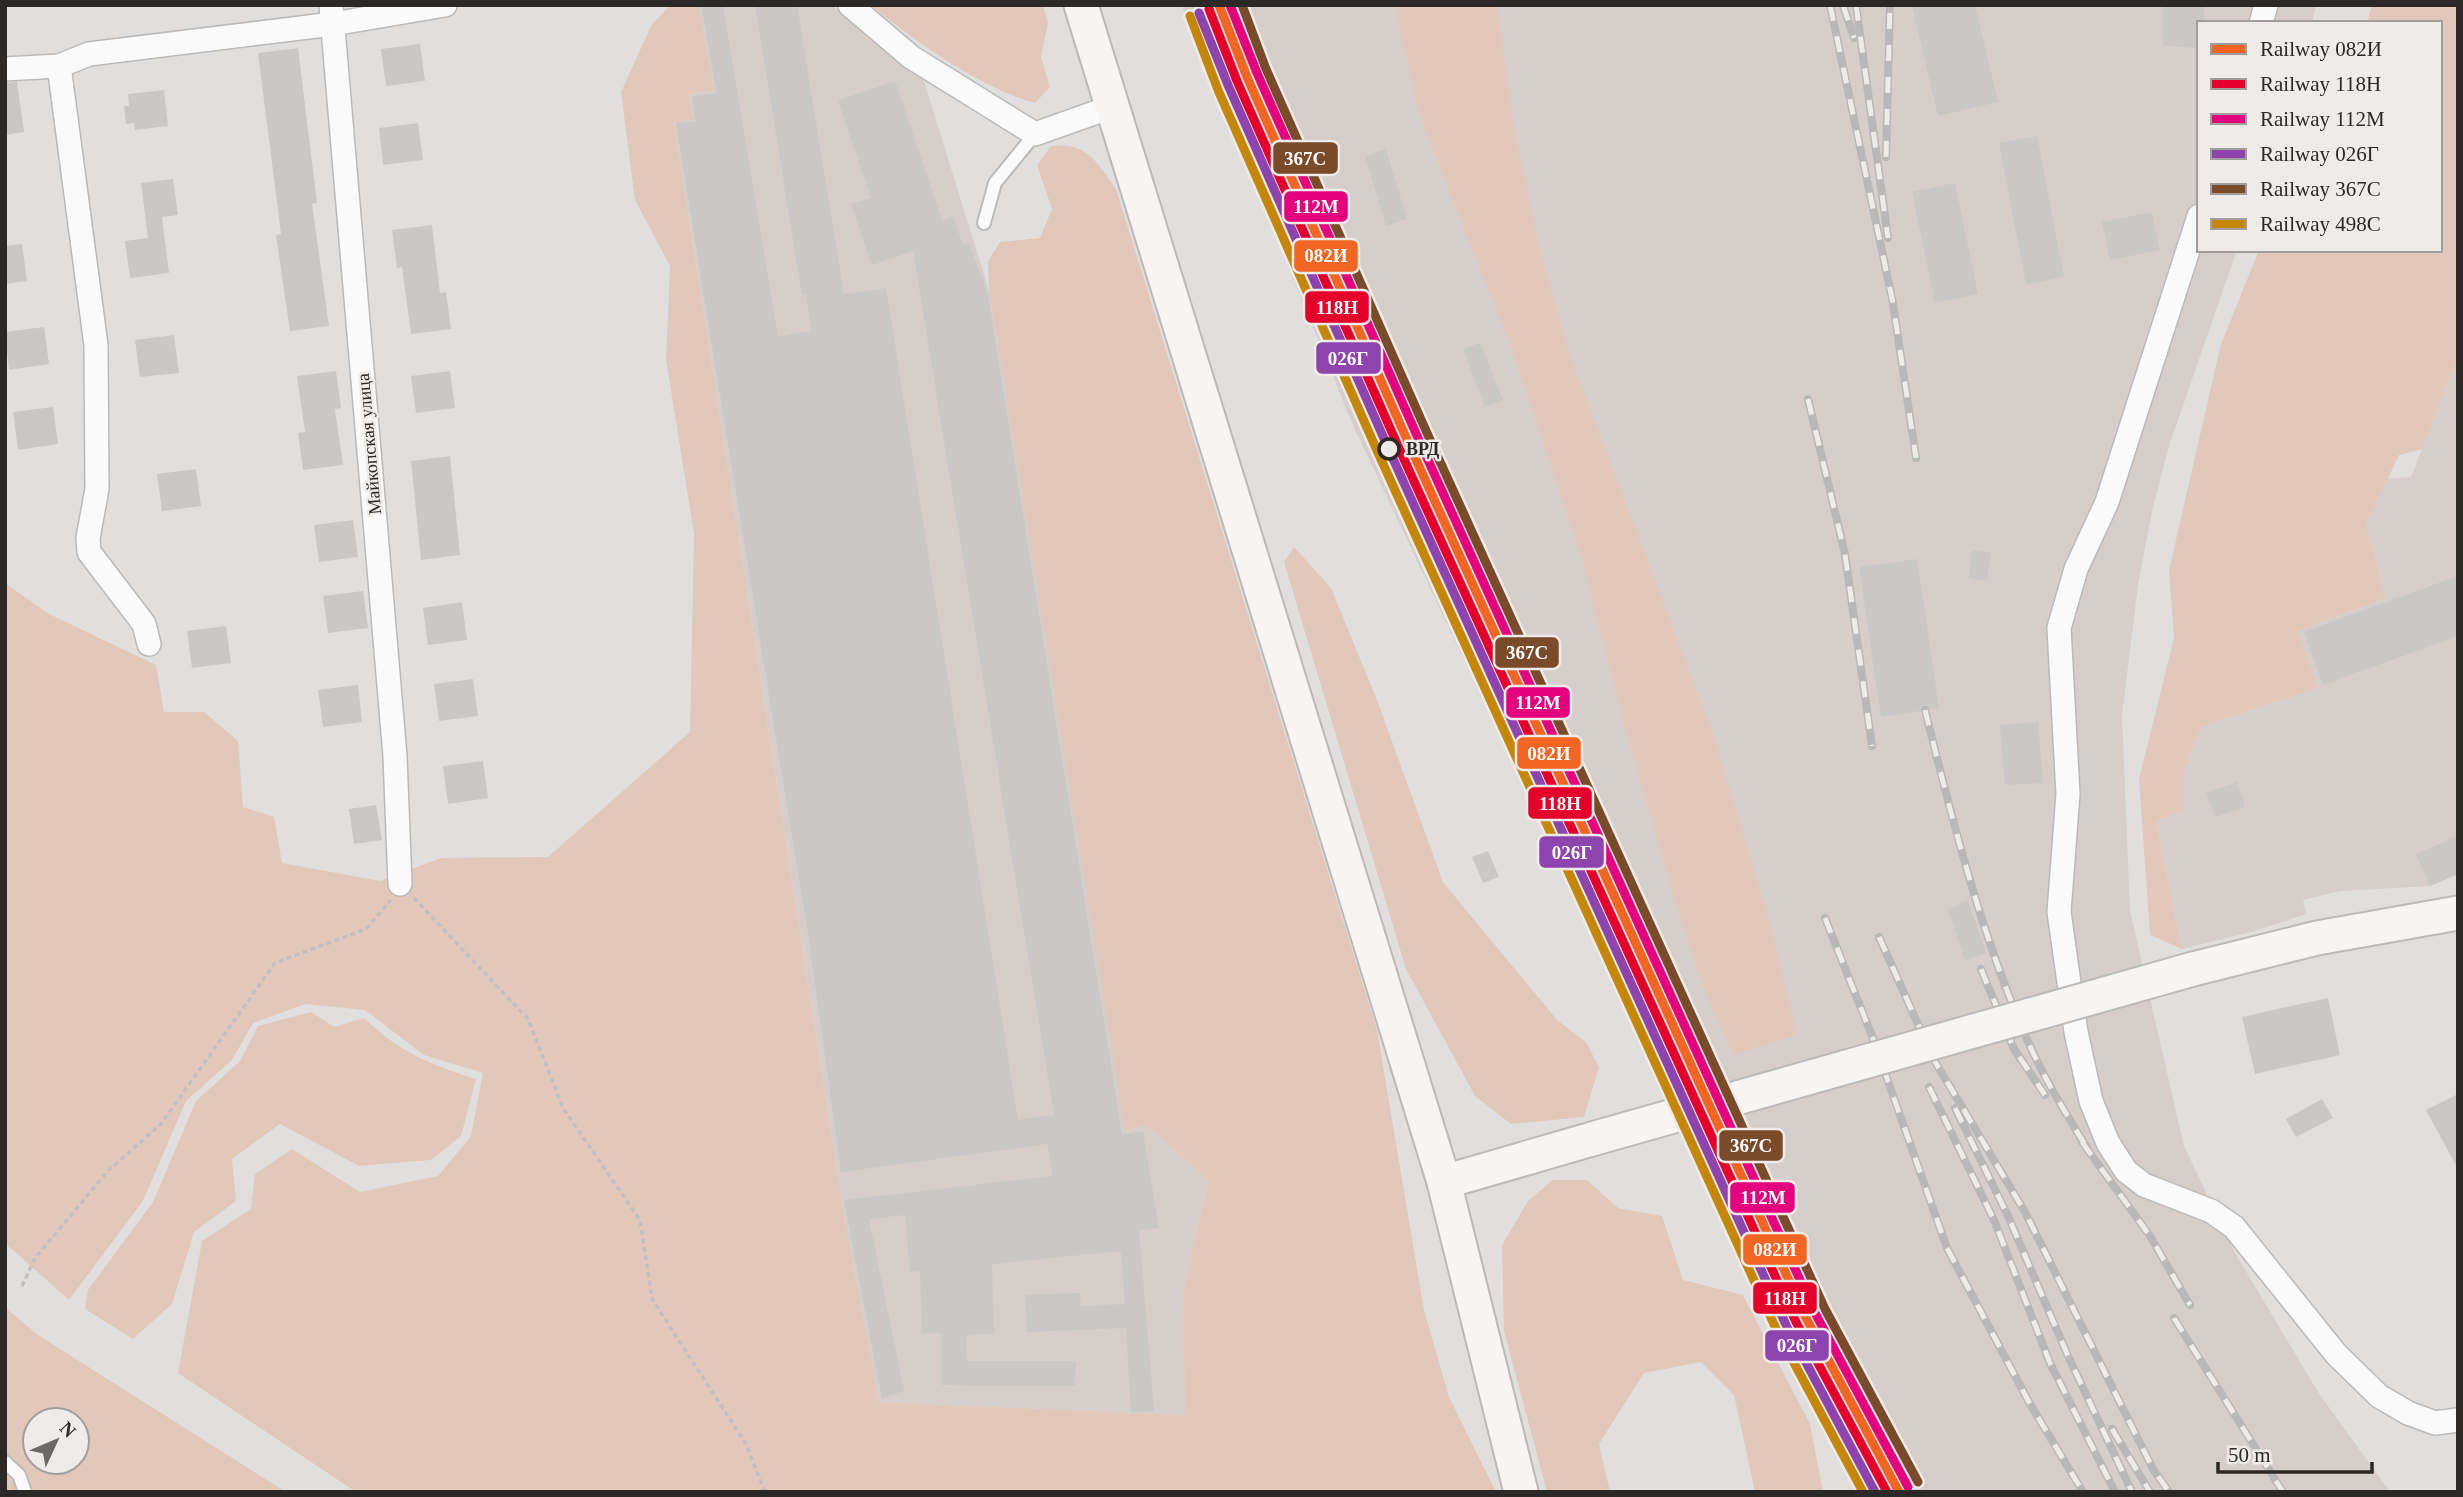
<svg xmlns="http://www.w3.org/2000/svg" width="2463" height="1497" font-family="'Times New Roman',serif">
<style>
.built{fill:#d5cecb}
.green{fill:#e2c8ba;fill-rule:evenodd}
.building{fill:#c9c8c7}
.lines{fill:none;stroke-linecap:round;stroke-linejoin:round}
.lane-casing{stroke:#bbbab9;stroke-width:16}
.street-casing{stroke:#bbbab9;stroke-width:26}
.secondary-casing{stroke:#bbbab9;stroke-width:37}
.path{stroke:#c1c0bf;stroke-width:3.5;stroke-dasharray:5 3.5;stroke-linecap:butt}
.lane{stroke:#fafafa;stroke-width:12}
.street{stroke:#fafafa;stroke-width:23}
.secondary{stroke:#f6f5f4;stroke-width:33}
.rail-casing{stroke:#b8b8b8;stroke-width:8}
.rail{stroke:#efebe9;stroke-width:5;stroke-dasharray:16;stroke-linecap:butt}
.secondary-bridge-casing{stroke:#bbbab9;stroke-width:37;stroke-linecap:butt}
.secondary-bridge{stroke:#f6f5f4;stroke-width:33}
.rail-1-casing{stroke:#efebe9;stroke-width:14}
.rail-2-casing{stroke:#efebe9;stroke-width:14}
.rail-3-casing{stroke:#efebe9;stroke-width:14}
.rail-4-casing{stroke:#efebe9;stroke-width:14}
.rail-5-casing{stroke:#efebe9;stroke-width:14}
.rail-6-casing{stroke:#efebe9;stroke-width:14}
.rail-1{stroke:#f26522;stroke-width:9}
.rail-2{stroke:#e4002b;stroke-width:9}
.rail-3{stroke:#e5007d;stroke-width:9}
.rail-4{stroke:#8e44ad;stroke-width:9}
.rail-5{stroke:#7a4b2a;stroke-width:9}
.rail-6{stroke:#c4870a;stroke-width:9}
.stop-dot{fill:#efebe9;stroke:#2a2928;stroke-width:3.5}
.labels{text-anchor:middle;stroke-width:5;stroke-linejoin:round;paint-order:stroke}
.street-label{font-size:18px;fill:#2a2928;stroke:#efebe9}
.stop-label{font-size:18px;font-weight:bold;fill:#2a2928;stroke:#efebe9;text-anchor:start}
.line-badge{stroke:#efebe9;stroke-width:2.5}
.badge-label{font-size:19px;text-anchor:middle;font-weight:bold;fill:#fff}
</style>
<rect width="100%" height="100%" fill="#e1dfdd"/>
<g class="built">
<path d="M699 5H832L924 81 989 291 1126 1130 1147 1126 1208 1180 1183 1292 1185 1415 879 1402 845 1222 674 121 692 119 689 94 714 90Z"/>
<path d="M1182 5H2316L2312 23H2199V250H2237L2169 446 2152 511 2138 585 2122 715 2130 911 2184 1146 2234 1251 2318 1392 2390 1492H1866L1643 1039 1352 423Z"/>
<path d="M2458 357V874L2430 886 2340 891 2303 900 2306 914 2255 931 2182 949 2156 821 2184 811V771L2201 727 2318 688 2298 631 2386 598 2366 524 2386 479 2411 477Z"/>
</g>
<g class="green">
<path d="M670 5H699L714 90 689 94 692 119 674 122 845 1222 879 1402 1185 1415 1183 1292 1208 1180 1147 1126 1125 1130 989 291 988 261 1000 242 1040 238 1052 209 1037 165 1051 146C1087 142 1097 162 1116 189L1377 1030 1424 1310 1449 1397 1496 1492H356L178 1373 202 1241 251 1209 255 1174 292 1149 360 1192 438 1176 471 1136 483 1073 424 1055 365 1010 305 1004 253 1023 232 1060 186 1101 143 1201 69 1300 5 1243V583L49 614 156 665 164 712H204L238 741 243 807 274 817 282 863 380 881 441 858 548 857 690 732 694 534 666 359 670 266 635 200 621 92 651 26Z"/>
<path d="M870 5H1043L1048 23 1041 57 1050 87 1035 103C978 87 917 42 870 5Z"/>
<path d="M1394 5H1497L1514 128 1539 247 1571 358 1713 733 1772 930 1797 1035 1733 1055 1702 986 1676 904 1623 720 1582 561 1557 483 1510 345 1420 116Z"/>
<path d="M2372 5H2458V357L2422 449 2399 455 2366 524 2386 598 2298 631 2318 688 2201 727 2184 771V811L2156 821 2182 949 2150 935 2139 779 2174 638 2169 570 2221 344 2259 250H2440V23H2367Z"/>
<path d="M1294 547 1331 588 1377 700 1443 882 1557 1020 1586 1042 1599 1067 1584 1117 1511 1124 1475 1096 1406 969 1284 562Z"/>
<path d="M311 1012 334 1027 364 1018C399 1052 429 1064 476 1079L461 1136 431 1160 359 1166 280 1124 232 1159 236 1201 194 1232 172 1304 133 1339 85 1309 88 1290 153 1202 196 1101 240 1061 258 1026Z"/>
<path d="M1553 1180H1587L1618 1208 1662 1216 1683 1280 1743 1295 1810 1424 1823 1492H1755L1734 1395 1701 1362 1644 1373 1599 1444 1610 1492H1547L1504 1331 1502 1245 1528 1201Z"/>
<path d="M5 1307 38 1335 286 1492H5ZM35 1420H77V1462H35Z"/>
</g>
<g class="building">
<path d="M701 5H723L778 337 811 331 806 295H802L755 5H797L844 294 886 288 1018 1120 1054 1115 913 251 872 265 851 204 871 198 838 100 895 81 942 220 953 216 963 245 969 243 988 295 1122 1135 1143 1131 1159 1228 1139 1231 1154 1411 1131 1412 1126 1328 1027 1332 1025 1295 1080 1293 1081 1306 1125 1304 1121 1251 992 1264 994 1334 966 1335 967 1361H1076L1075 1386 941 1385V1333L922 1334 920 1271 910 1272 905 1215 869 1219 904 1391 882 1398 844 1200 1053 1176 1047 1144 841 1172 810 947 676 123 696 121 692 97 717 93Z"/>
<path d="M1912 5H1975L1998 102 1938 116Z"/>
<path d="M2163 5H2204V23H2199V48L2163 46Z"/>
<path d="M420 44 425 81 386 86 381 49Z"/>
<path d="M298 48 317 203 312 204 329 326 290 331 276 235 281 234 258 53Z"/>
<path d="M17 82 24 132 5 135V83Z"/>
<path d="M164 90 168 126 135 130 134 123 126 124 124 106H129L128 94Z"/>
<path d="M418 123 423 160 383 165 379 128Z"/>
<path d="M2037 136 2064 277 2026 284 1999 143Z"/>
<path d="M1386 149 1407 219 1386 226 1365 156Z"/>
<path d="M173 179 178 215 162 217 169 273 130 278 125 241 148 238 141 183Z"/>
<path d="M1955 183 1978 294 1935 303 1912 192Z"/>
<path d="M2152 212 2160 250 2110 260 2102 222Z"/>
<path d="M432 225 440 293 446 292 451 329 411 334 402 267 397 268 392 230Z"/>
<path d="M22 244 27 281 5 284V246Z"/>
<path d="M44 327 49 364 9 370 5 332Z"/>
<path d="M174 335 179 373 140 377 135 340Z"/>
<path d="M1480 343 1503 400 1485 407 1463 349Z"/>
<path d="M336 371 341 408 335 409 343 465 303 470 298 433 305 432 297 376Z"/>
<path d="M450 371 455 408 416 413 411 376Z"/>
<path d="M53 407 58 444 18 450 13 412Z"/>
<path d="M450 456 460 555 421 560 411 461Z"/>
<path d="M196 469 201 506 162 511 157 474Z"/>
<path d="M353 520 358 557 319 562 314 525Z"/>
<path d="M1972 550 1991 553 1987 581 1969 578Z"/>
<path d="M1917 559 1939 708 1881 717 1859 567Z"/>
<path d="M2458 576V636L2323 685 2304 632Z"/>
<path d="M363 591 368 628 328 633 323 596Z"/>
<path d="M462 602 467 640 428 645 423 608Z"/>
<path d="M226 626 231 663 192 668 187 631Z"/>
<path d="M473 679 478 716 439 721 434 684Z"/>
<path d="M358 685 362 722 323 727 318 690Z"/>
<path d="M2038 722 2043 783 2005 785 2000 725Z"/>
<path d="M483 761 488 798 448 804 443 766Z"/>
<path d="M2237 782 2245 807 2215 817 2206 793Z"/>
<path d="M376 805 382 840 354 844 349 809Z"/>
<path d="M2458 836V874L2430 886 2416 854Z"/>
<path d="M1488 851 1499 877 1483 883 1472 857Z"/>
<path d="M1968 901 1986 953 1965 960 1948 909Z"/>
<path d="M2328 998 2340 1055 2255 1074 2242 1017Z"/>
<path d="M2458 1094V1169L2426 1110Z"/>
<path d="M2322 1099 2333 1118 2296 1137 2286 1119Z"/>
</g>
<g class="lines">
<g class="lane-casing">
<g id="lane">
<path d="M984 223 995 183 1035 134"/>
<path d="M5 1462 19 1475 25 1492"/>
</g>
</g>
<g class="street-casing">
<g id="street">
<path d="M331 5 395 756 400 884"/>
<path d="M850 5 911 57 1035 134 1111 107"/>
<path d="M2261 23 2266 5"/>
<path d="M59 66 96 345 97 489 88 538 89 552 144 624 149 644"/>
<path d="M5 69 59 66 89 54 333 24 445 5"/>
<path d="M2199 216 2107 502 2076 569 2059 628 2068 794 2059 912 2076 1032 2091 1101 2108 1143 2126 1171 2144 1185 2211 1211 2234 1227 2336 1354 2379 1396 2408 1413 2435 1423 2458 1420"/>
</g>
</g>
<g class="secondary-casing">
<g id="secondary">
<path d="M1081 5 1444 1182 1521 1492"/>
<path d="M2193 969 2317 938 2458 913"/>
<path d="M1444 1182 1592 1139"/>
</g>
</g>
<g class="path">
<path d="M414 898 528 1019 563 1108 640 1220 652 1299 746 1444 765 1492"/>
<path d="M22 1286 35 1258 108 1171 161 1124 275 963 366 929 391 900"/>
</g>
<use href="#lane" class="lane"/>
<use href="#street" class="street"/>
<use href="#secondary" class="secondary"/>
<g class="rail-casing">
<g id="rail">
<path d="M1830 5 1893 303 1916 458"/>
<path d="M1843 5 1854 38"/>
<path d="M1856 5 1888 238"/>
<path d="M1886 157 1890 5"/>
<path d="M1808 399 1845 554 1872 746"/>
<path d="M1925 710C1953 823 1982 939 2030 1046 2046 1082 2067 1115 2087 1148"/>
<path d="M1825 918 1872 1036 1947 1248 2030 1404 2083 1492"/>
<path d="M1879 937 1934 1060 2025 1212 2153 1469 2169 1492"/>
<path d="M1981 969 2014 1049 2045 1095"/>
<path d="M1929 1087 1994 1220 2050 1363 2115 1492"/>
<path d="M1955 1108 2008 1216 2068 1356 2132 1492"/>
<path d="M2082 1142 2150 1236 2190 1305"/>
<path d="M2174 1318 2283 1492"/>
<path d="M2112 1429 2150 1492"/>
</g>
</g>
<use href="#rail" class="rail"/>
<g class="secondary-bridge-casing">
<path id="secondary-bridge" d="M1592 1139 2193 969"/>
</g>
<use href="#secondary-bridge" class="secondary-bridge"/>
<g class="rail-1-casing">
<path id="rail-1" d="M1219 5 1247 77 1408 442 1806 1318 1899 1492"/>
</g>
<g class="rail-2-casing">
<path id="rail-2" d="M1209 9 1237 81 1398 446 1796 1322 1887 1492"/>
</g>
<g class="rail-3-casing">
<path id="rail-3" d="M1230 5 1257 73 1418 438 1815 1313 1908 1487"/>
</g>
<g class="rail-4-casing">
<path id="rail-4" d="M1199 13 1228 85 1389 450 1787 1327 1875 1492"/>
</g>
<g class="rail-5-casing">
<path id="rail-5" d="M1242 5 1266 69 1427 433 1825 1309 1918 1482"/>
</g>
<g class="rail-6-casing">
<path id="rail-6" d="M1190 16 1218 90 1379 455 1777 1331 1863 1492"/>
</g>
<use href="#rail-1" class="rail-1"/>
<use href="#rail-2" class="rail-2"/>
<use href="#rail-3" class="rail-3"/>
<use href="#rail-4" class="rail-4"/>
<use href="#rail-5" class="rail-5"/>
<use href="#rail-6" class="rail-6"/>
</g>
<circle class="stop-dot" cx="1389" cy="449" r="10"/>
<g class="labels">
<g class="street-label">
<text transform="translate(369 444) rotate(-95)" y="6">Майкопская улица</text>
</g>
<g class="stop-label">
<text x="1406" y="455">ВРД</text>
</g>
</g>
<g class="line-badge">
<rect x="1272" y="141" width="67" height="34" rx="7" fill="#7a4b2a"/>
<rect x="1283" y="190" width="66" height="33" rx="7" fill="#e5007d"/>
<rect x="1293" y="239" width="66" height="34" rx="7" fill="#f26522"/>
<rect x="1304" y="290" width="66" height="34" rx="7" fill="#e4002b"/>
<rect x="1315" y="341" width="67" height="34" rx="7" fill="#8e44ad"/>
<rect x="1494" y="636" width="66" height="33" rx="7" fill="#7a4b2a"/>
<rect x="1505" y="686" width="66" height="33" rx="7" fill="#e5007d"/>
<rect x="1516" y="736" width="66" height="34" rx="7" fill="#f26522"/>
<rect x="1527" y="786" width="66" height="34" rx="7" fill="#e4002b"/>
<rect x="1538" y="835" width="67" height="34" rx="7" fill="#8e44ad"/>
<rect x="1718" y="1129" width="66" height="33" rx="7" fill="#7a4b2a"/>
<rect x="1729" y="1181" width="67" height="33" rx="7" fill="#e5007d"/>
<rect x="1742" y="1233" width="66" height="33" rx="7" fill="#f26522"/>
<rect x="1752" y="1281" width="66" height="34" rx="7" fill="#e4002b"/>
<rect x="1764" y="1329" width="66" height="33" rx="7" fill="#8e44ad"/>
</g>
<g class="badge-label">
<text x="1305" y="165">367С</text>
<text x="1316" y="213">112М</text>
<text x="1326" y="262">082И</text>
<text x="1337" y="314">118Н</text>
<text x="1348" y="365">026Г</text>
<text x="1527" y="659">367С</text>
<text x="1538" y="709">112М</text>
<text x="1549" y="760">082И</text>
<text x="1560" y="810">118Н</text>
<text x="1572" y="859">026Г</text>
<text x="1751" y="1152">367С</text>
<text x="1763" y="1204">112М</text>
<text x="1775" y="1256">082И</text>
<text x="1785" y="1305">118Н</text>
<text x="1797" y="1352">026Г</text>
</g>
<rect width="2463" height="1497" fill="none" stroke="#2a2928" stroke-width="14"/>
<rect x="2197" y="21" width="245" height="231" fill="#efebe9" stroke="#a09d9c" stroke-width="2"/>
<rect x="2211" y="44" width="35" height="10" fill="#f26522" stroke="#a09d9c" stroke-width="2"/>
<text x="2260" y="56" font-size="21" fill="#2a2928">Railway 082И</text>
<rect x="2211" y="79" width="35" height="10" fill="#e4002b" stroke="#a09d9c" stroke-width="2"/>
<text x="2260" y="91" font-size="21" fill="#2a2928">Railway 118Н</text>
<rect x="2211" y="114" width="35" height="10" fill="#e5007d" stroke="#a09d9c" stroke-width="2"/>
<text x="2260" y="126" font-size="21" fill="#2a2928">Railway 112М</text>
<rect x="2211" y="149" width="35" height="10" fill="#8e44ad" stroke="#a09d9c" stroke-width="2"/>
<text x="2260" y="161" font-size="21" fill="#2a2928">Railway 026Г</text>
<rect x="2211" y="184" width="35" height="10" fill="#7a4b2a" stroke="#a09d9c" stroke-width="2"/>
<text x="2260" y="196" font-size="21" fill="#2a2928">Railway 367С</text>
<rect x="2211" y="219" width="35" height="10" fill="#c4870a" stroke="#a09d9c" stroke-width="2"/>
<text x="2260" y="231" font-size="21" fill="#2a2928">Railway 498С</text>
<g transform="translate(56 1441) rotate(46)"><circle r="33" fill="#efebe9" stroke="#a09d9c" stroke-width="2"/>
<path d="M0-5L12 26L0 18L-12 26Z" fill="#6a6967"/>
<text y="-10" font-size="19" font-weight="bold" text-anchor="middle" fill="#2a2928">N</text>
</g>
<path d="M2218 1462v10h154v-10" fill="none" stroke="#2a2928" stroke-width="3.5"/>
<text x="2228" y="1462" font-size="21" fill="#2a2928" stroke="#efebe9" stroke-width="5" paint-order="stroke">50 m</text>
</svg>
